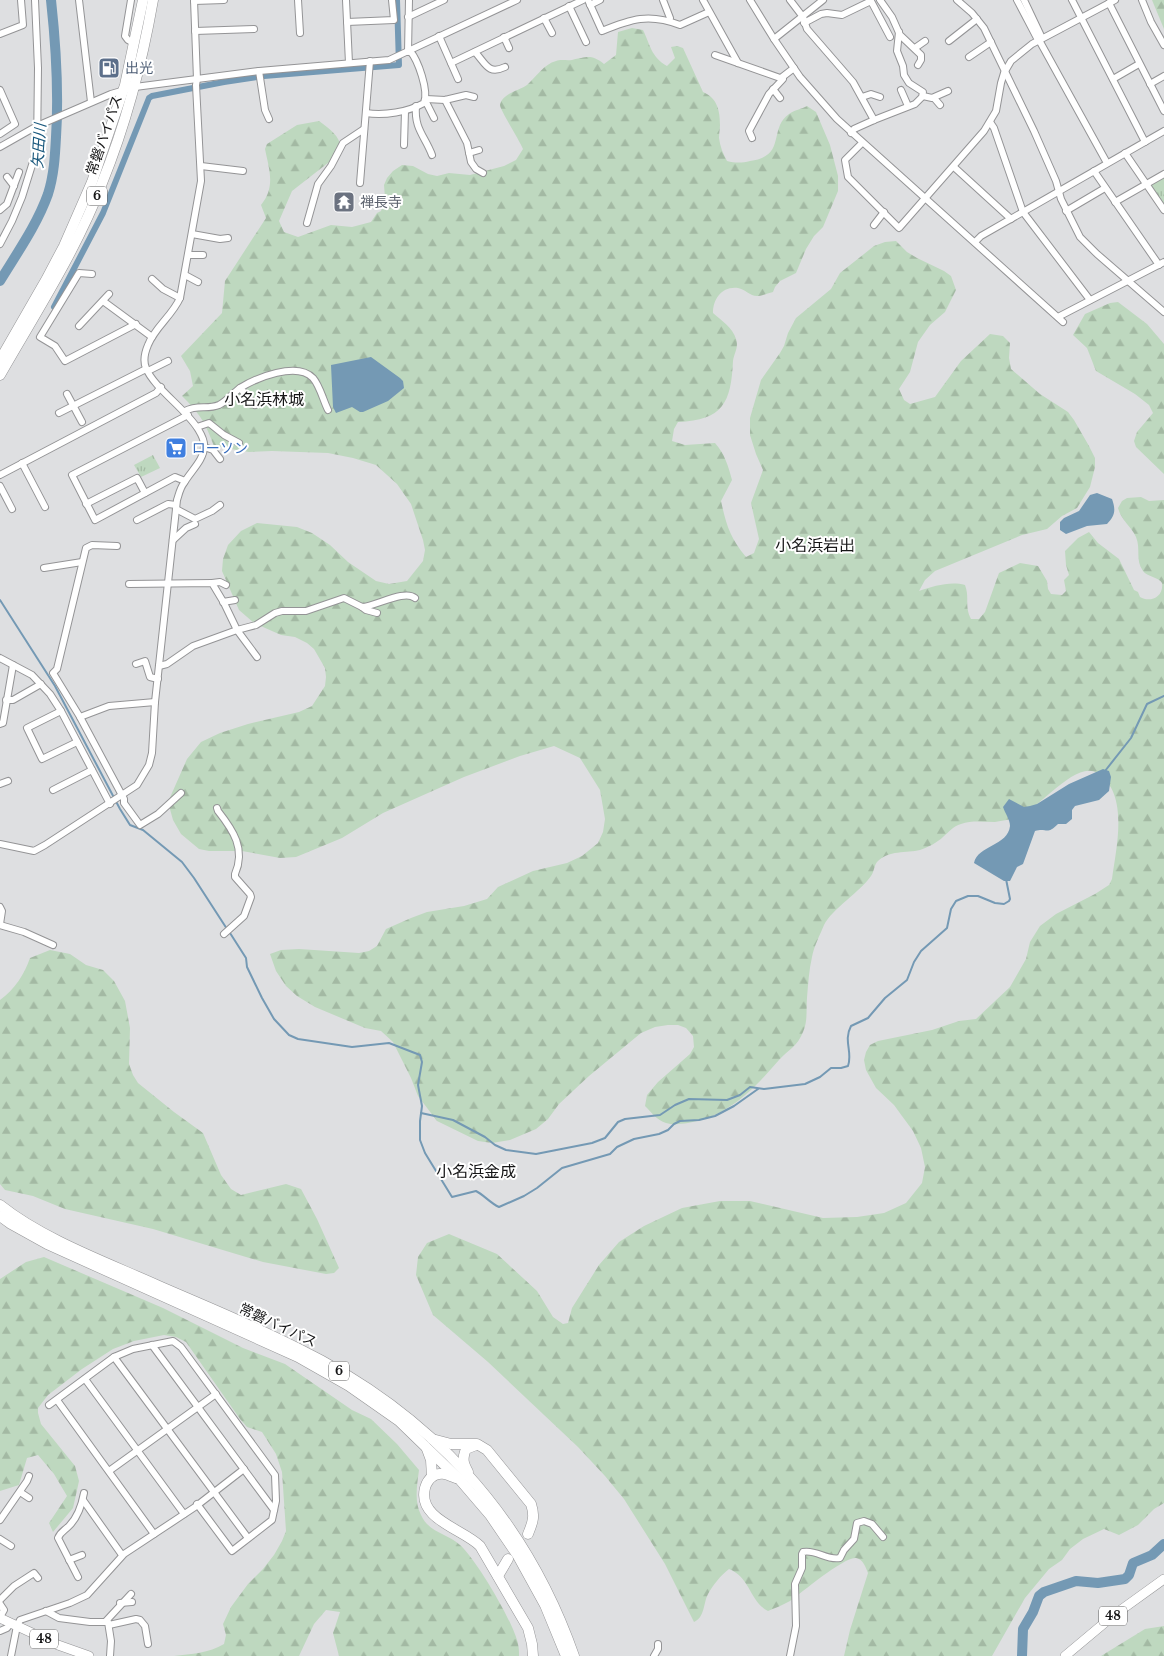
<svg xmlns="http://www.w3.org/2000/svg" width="1164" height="1656" font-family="'Libre Baskerville','Noto Sans JP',serif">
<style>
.forest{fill:url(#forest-firs)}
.park{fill:url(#park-tufts)}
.water{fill:#7499b4}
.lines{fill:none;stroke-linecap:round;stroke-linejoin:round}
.stream{stroke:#7499b4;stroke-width:2}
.canal{stroke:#7499b4;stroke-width:6}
.river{stroke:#7499b4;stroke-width:10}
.minor-casing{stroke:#949496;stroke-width:8}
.major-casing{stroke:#949496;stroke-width:10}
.highway-casing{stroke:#949496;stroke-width:11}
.minor{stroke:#fff;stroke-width:6}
.major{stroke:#fff;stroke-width:9}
.highway{stroke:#fff;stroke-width:10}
.labels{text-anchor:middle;stroke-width:4;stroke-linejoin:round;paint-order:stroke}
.shield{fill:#fff;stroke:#5c5c5d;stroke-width:1}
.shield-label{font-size:12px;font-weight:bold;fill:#161617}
.service-label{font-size:14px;fill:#4e5e75;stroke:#fff;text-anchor:start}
.street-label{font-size:14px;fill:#161617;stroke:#fff}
.worship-label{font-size:14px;fill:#5b616d;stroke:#fff;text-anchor:start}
.shop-label{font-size:14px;fill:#366cbe;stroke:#fff;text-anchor:start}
.water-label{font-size:15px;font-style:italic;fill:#19587d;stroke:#fff}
.quarter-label{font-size:16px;fill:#161617;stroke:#fff}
</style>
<defs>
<pattern id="forest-firs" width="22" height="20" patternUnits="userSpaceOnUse" patternTransform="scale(1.25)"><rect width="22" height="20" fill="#bed8bf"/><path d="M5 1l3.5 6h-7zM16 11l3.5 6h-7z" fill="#a3b9a3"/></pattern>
<pattern id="park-tufts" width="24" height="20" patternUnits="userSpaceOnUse" patternTransform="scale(1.25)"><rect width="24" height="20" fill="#bed8bf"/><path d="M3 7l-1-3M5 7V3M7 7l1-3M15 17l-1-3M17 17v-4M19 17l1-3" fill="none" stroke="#a3b9a3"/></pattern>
</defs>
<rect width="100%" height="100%" fill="#dedfe1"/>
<g class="forest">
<path d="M1152 0H1164V29Z"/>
<path d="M632 28 643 30C650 44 651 57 667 66L675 58 671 47 677 46 683 48 703 92C717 98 720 110 720 125 720 129 719 133 719 138 720 146 723 154 727 161 735 163 742 163 750 161 787 156 768 129 789 114 794 110 802 109 807 106L816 112 830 145 838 176V191L823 227 814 236 806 249 796 273 780 281 775 287 773 292C768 293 762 296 757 296 750 296 745 289 738 288 722 286 713 299 713 313 721 320 733 328 736 339 739 347 734 353 733 361 731 403 723 420 678 422L674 429 672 441 685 445 715 443C725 454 728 466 732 480L721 501C726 524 730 538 746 557L754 553 759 539 751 503 763 470 756 454 750 435V418L761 380 780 353 784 346 788 333 796 318 831 289 840 273 864 254 874 246 885 242 896 241 907 252 917 258 944 271 951 276 956 290 945 312 930 325 918 342 910 372 899 389 904 400 910 404 935 397 961 361 990 334 1003 336 1010 343 1009 358 1011 369 1040 394 1068 412 1074 420 1089 446 1095 458V467L1090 487 1077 508 1062 516 1047 529 1022 535 935 571 925 580 919 591C934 586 950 581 965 585 970 598 964 605 971 619H979L985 612 999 573 1020 563 1038 566 1047 581 1048 589 1051 594 1062 595 1066 591 1064 580 1069 575 1066 565 1065 551 1078 538 1089 532 1098 543 1119 559 1134 590 1138 592 1140 597C1150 603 1164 597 1162 583 1159 577 1147 577 1143 571 1135 560 1141 549 1136 537 1131 526 1121 520 1118 508L1122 501 1127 498 1141 497 1149 501 1164 500V1503L1154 1509 1138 1525 1119 1535 1104 1529 1083 1539 1070 1549 1062 1560 1049 1569 1025 1598 992 1656H844L850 1630 868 1573C866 1568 863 1559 856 1558 845 1556 801 1593 790 1601 783 1605 775 1608 768 1611 750 1602 750 1577 729 1569 720 1576 714 1584 708 1594 703 1604 705 1617 694 1622L665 1564 624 1499 605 1476 578 1447 488 1362 433 1315 416 1275 418 1257 427 1243 449 1234 497 1254 537 1291 553 1317 563 1324 568 1323 572 1308 599 1265 619 1242 644 1226 682 1208 720 1201H750L823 1218 857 1217 884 1213 906 1203 922 1183 925 1167 921 1148 913 1131 894 1105 876 1088 866 1070 864 1060 866 1052 870 1045 878 1041 932 1030 959 1021 976 1019 1010 987 1026 959 1030 942 1040 926 1056 914 1095 894 1109 885 1112 879C1116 848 1130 793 1097 773 1075 760 1039 810 1017 817 1011 819 1002 821 995 822 984 822 972 820 961 824 953 826 949 832 943 837 938 842 927 848 920 850 907 853 888 850 877 862 874 866 874 872 871 876 861 891 832 909 824 925 820 935 814 946 812 957 809 970 808 985 807 998 806 1010 808 1021 803 1032 797 1047 789 1049 779 1060 754 1089 728 1117 688 1123 680 1124 673 1125 666 1123 657 1120 651 1112 645 1106L647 1095 658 1082 690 1054 694 1047 693 1036 686 1028 678 1025H668L655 1027 641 1033 589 1076 559 1104 548 1119 536 1129 510 1140 492 1143 478 1141 437 1121 418 1096 411 1078 393 1042 381 1031 365 1028 315 1007 297 996 286 986 276 971 270 954 281 950 299 949 359 953 369 951 377 946 386 929 411 918 427 912 464 906 487 899 498 887 533 871 567 863 582 856 598 843 603 832 605 819 600 790 580 758 554 746 520 756 464 777 383 813 342 838 296 857 280 858 242 851H209L199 849 181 834 173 820 168 802 187 759 201 742 220 733 248 724 299 712 312 706 325 686 326 677 325 668 314 649 307 643 295 637 281 635 254 623 239 610 222 571 223 559 228 545 241 531 257 523 297 527 312 533 330 545 348 562 376 581 389 584 407 581 423 561 425 550 423 540 411 504 397 484 376 465 353 458 328 453 272 451 249 452 214 446C205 422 200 414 182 396L193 386 190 371 181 356 222 313 225 281 266 218 261 205C276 187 269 169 265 149L267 144 297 125 319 121C330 129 340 136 341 149L333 159 292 191 279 221 284 232 298 237 331 225 352 227 371 222 377 213 381 211 385 198 384 185 387 178 393 171 402 165 413 166 428 174 437 176 449 173 470 175 504 166 516 160 523 149C520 141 500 110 500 105 502 93 519 91 527 85 536 77 544 64 556 61 561 59 567 61 572 60 587 57 591 54 604 64L616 55 618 32Z"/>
<path d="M1118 302 1147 324 1164 344V474L1136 447 1134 441 1137 432 1153 413 1149 405 1135 394 1096 371 1087 348 1073 335 1085 314 1110 303Z"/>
<path d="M50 950 70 954 86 965 103 970 114 981 125 1001 130 1028 129 1064 133 1075 138 1083 174 1112 203 1133 221 1175 231 1189 241 1195 286 1184 301 1189 317 1219 339 1268 334 1273 326 1274 263 1262 153 1229 65 1209 33 1196 5 1190 0 1184V1000C15 989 24 975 30 958Z"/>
<path d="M44 1257 163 1308 243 1348 285 1364 352 1410 371 1419 397 1444 419 1470C417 1486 414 1501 421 1515 429 1533 447 1533 460 1545 476 1559 514 1623 518 1644 519 1648 519 1652 519 1656H339L333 1633 340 1612 326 1610 314 1624 299 1656H174C191 1654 209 1653 224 1644L226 1635 223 1624 231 1607 248 1584 263 1569 274 1555 282 1541 286 1531 282 1472 276 1454 262 1432 247 1427 240 1419 186 1342 176 1337 164 1335 134 1341 113 1349 82 1369 48 1395 38 1408V1413L41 1424 75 1466 79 1481 73 1508 53 1532 49 1523 67 1496 54 1474 38 1455 27 1458 19 1485 0 1491V1279L26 1262Z"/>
<path d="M1164 1626V1656H1101L1145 1629Z"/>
</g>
<g class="park">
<path d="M1164 176V206L1150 186 1151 183Z"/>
<path d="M153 455 160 468 141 477 134 465Z"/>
</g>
<g class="water">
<path d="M371 357 400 378 403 381 404 388 388 401 363 412H360L352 407 336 413 333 407 331 365Z"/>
<path d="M1097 493 1112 499C1116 510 1115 516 1107 524L1087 526 1066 534 1060 530V522L1064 518 1079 511 1090 495Z"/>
<path d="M1103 769 1109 771 1111 777 1109 791 1099 800 1075 806 1072 810V819L1066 824H1058C1046 836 1047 827 1035 831L1023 864 1017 867 1010 881H1004L974 863C978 845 1008 846 1010 826 1010 820 1005 813 1003 807L1009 799 1024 807 1030 806 1037 804 1069 784Z"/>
</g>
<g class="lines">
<g class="stream">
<path d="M0 600 55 686 120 809 130 825 143 830 182 862 194 878 227 929"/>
<path d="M1105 771 1131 738 1147 704 1164 696"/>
<path d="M230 933 246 958 247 967 262 998 274 1019 289 1035 298 1039 352 1047 389 1043 420 1055 422 1062 418 1085 422 1106 420 1121V1140L425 1153 452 1197 476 1191C484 1195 490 1203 499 1207L524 1196 537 1188 562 1168 610 1154 617 1147 634 1139 659 1134 668 1130 674 1124 680 1121 699 1120 715 1116 734 1106 758 1089"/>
<path d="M421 1113 453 1120 485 1137 495 1145 506 1150 536 1154 592 1143 605 1138 618 1122 625 1119 660 1115 675 1105 689 1099 727 1100 740 1095 750 1087 764 1089 805 1084 820 1077 831 1068H841L848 1066C853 1052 843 1041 851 1026L868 1018 885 998 907 980 914 962 921 951 947 928 951 909 956 901 968 896H978L995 903 1004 904 1009 901 1010 899 1006 879"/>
</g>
<path class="canal" d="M54 307 103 213 149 98 152 96 224 82 264 76 399 65 397 0"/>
<g class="river">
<path d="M0 281C17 253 37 225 48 194 54 175 55 156 56 137 59 91 56 46 51 0"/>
<path d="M1022 1656 1023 1629 1033 1612 1039 1596 1044 1592 1076 1581 1098 1583 1125 1579 1129 1575 1133 1563 1152 1555 1164 1544"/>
</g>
<g class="minor-casing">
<g id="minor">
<path d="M79 0 91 102"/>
<path d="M131 0 125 36 128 40 135 44"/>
<path d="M298 0 300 33"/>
<path d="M346 0 349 63"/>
<path d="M588 0 602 31C631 19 649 13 680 25L709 12"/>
<path d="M663 0 670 18 669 21"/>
<path d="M703 0 738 63"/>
<path d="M750 0 774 39 800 77 837 119 1063 322"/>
<path d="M790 0 803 17 807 29 853 82 874 120"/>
<path d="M880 0 892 17 900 35 921 55V60L918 65"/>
<path d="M957 0 972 13 984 28 1034 131 1056 181 1061 199 1080 237 1097 254 1164 312"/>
<path d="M1017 0 1038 40"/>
<path d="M1024 0 1042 38"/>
<path d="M1072 0 1145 142"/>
<path d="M1142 0 1151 22 1164 45"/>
<path d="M194 1 224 0"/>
<path d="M1109 3 1164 111"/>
<path d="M590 5 600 0"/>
<path d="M569 6 586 42"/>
<path d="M408 17 444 0"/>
<path d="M544 18 552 33"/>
<path d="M347 22 394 20 392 0"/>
<path d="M804 23 821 14 827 13 842 15 871 1 890 37"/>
<path d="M195 31 254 29"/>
<path d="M0 34 23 25 21 0"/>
<path d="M439 36 458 79"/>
<path d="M504 37 509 48"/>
<path d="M774 39 823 0"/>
<path d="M1039 40 1107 163"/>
<path d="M949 41 977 19"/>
<path d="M915 48 925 41"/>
<path d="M408 52 409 0"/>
<path d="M475 52C486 64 488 75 505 67"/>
<path d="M715 55 783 79 769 94 749 131 752 138"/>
<path d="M969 57 991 42"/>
<path d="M451 63 583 0"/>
<path d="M259 71 265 110 269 119"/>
<path d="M781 78 794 68"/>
<path d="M1113 79 1139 64"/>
<path d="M1150 84 1164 76"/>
<path d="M773 89 780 98"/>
<path d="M0 90 15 124 0 134"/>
<path d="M901 90 908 106"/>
<path d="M923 96 932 98 948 91"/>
<path d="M862 97 871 94 880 97"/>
<path d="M934 98 940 105"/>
<path d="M426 99 445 100 466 95 474 97"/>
<path d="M425 100 434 118"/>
<path d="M445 100 467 143 471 162 476 169 483 173"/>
<path d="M416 106C414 129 425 136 432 155"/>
<path d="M366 113C384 116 408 112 424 103 429 91 418 60 410 51"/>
<path d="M990 122 994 128 1023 212 1090 300"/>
<path d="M851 133 854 129 874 120 915 104 922 97 923 92 909 83 904 75 903 66 897 51 899 32"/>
<path d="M862 143 845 160 848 177 899 228 984 131 996 111 1001 83 1004 73 1011 61 1032 44 1115 0"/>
<path d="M404 145 405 111"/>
<path d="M0 147 37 126 111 94 135 87 259 71 389 60 517 0"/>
<path d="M469 153 479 150"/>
<path d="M1125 153 1164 210"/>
<path d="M201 166 243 171"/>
<path d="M954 167 1011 219"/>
<path d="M1094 171 1159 265"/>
<path d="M7 177 14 186"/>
<path d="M360 183 370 61"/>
<path d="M1115 202 1164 174"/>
<path d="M0 210 7 204 19 172"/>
<path d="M1066 211 1105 188"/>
<path d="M307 223 318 184 331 166 343 143 364 129"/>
<path d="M874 225 884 212"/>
<path d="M192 234 220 239 228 238"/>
<path d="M975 242 981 236 1164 131"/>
<path d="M0 244 12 221 22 197 37 149 38 68 35 0"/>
<path d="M188 255H203"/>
<path d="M92 274 79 273 40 337 55 346 65 361 136 324"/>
<path d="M185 275 198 282"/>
<path d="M152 279 163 289 180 298"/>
<path d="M103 301 152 337"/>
<path d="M1058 317 1164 262"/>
<path d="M79 326 109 294"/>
<path d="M148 371 168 361"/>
<path d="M240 388 255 405"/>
<path d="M67 394 82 422"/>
<path d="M185 411C198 404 207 410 219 405 227 401 233 393 240 388 256 378 297 361 313 378 320 386 323 400 328 410"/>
<path d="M59 413 146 369"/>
<path d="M197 427 209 423 224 435 239 443"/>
<path d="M204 447 213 450 220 459"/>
<path d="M22 463 45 507"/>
<path d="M0 475 156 393 161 387"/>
<path d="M185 481 175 477 95 520 72 475 188 415"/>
<path d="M0 486 12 509"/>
<path d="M86 504 137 478 145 493"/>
<path d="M176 509 195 519 212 511 220 505"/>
<path d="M137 520 168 504 176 505"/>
<path d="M173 540 186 528 195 524"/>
<path d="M117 546 92 545 86 548 57 669 53 673 80 717 124 799V803L140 825 158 814 181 793"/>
<path d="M44 568 82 562"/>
<path d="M212 583 220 582 226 585"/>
<path d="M129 584 212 583 224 603 237 630 257 657"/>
<path d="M223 602 235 600"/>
<path d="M362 607 366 610 377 613"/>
<path d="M0 658 32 675 50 694 61 711 110 804"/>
<path d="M136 664 145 661 150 677 158 679"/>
<path d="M159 666 167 664 193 646 237 630 256 625 275 613 282 611H306L344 598 362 607C376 606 405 589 415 598"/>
<path d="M6 700H13L41 684"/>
<path d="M61 711 27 728 42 759 77 742"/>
<path d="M80 717 109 706 155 702"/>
<path d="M0 724 3 723 13 665"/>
<path d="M0 784 8 781"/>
<path d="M53 790 92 770"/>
<path d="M217 808 218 811C233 830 246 849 235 874V877L250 894 251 897 244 916 224 934"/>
<path d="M0 844 34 851 45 845 137 785 149 765 152 753 155 702 177 500C179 494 180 488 184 483 190 472 204 460 204 447 205 440 201 434 198 429 185 408 154 388 146 368 143 361 145 352 148 345 155 327 172 316 180 298L201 181 196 85 197 79 194 0"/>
<path d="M0 907 2 911 0 924"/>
<path d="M0 925 24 932 53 945"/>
<path d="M152 1345 274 1510"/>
<path d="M114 1357 248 1538"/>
<path d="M85 1379 184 1514"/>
<path d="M57 1400 154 1534"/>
<path d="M49 1405 114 1357 133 1349 173 1341 181 1347 275 1475 276 1501 272 1520 232 1551 197 1504"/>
<path d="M109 1471 216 1394"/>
<path d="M20 1492 29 1498"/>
<path d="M83 1500 122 1555"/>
<path d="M0 1520 27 1481 29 1476"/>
<path d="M0 1539 11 1546"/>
<path d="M69 1560 82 1555"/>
<path d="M78 1577 58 1538C61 1531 64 1531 69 1526 77 1518 82 1504 84 1493"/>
<path d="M0 1600 14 1586 34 1573 38 1578"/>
<path d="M120 1603 132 1602"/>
<path d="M0 1604 4 1610 0 1617"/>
<path d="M46 1611 59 1618 90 1622H108L111 1641 110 1656"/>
<path d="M106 1621 131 1594"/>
<path d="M109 1625 136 1619 140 1620 145 1626 148 1644"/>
<path d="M0 1631 7 1628 11 1623"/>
<path d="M11 1656 17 1626 20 1620 70 1603 87 1595 124 1554 195 1507 244 1469"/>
<path d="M654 1656 658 1649V1644"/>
<path d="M790 1656 796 1626 795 1584 802 1568V1554L803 1552C816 1549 827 1561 840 1558L844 1550 854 1539 857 1523 864 1521 872 1524 883 1537"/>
</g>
</g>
<g class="major-casing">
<g id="major">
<path d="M0 1618 58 1645 89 1656"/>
<path d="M1065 1656 1114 1615 1164 1579"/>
</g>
</g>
<g class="highway-casing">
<g id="highway">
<path d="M0 360 46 280 64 246 92 182 125 85 143 0"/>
<path d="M0 375C36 312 76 251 102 183 126 124 142 63 153 0"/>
<path d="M0 1205C44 1240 108 1263 159 1286 205 1306 252 1325 297 1348 430 1413 525 1516 574 1656"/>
<path d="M0 1216 11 1224 47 1244 298 1357 349 1386 399 1421 460 1480 490 1515 518 1556 545 1605 566 1656"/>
<path d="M432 1439 451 1444H477L487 1450 531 1504C535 1516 533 1522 528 1534"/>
<path d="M427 1449 431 1460 432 1477"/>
<path d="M468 1472C463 1463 462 1459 466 1449L476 1445"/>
<path d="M456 1478C448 1475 441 1471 433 1476 429 1479 426 1484 425 1488 417 1519 463 1529 480 1546L528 1628 532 1644 533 1656"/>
<path d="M498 1576 508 1559"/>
</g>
</g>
<use href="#minor" class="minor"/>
<use href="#major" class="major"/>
<use href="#highway" class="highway"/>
</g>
<defs>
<g id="fuel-square" transform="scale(1.125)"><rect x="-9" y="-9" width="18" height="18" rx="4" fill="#5c6f8a" stroke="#fff"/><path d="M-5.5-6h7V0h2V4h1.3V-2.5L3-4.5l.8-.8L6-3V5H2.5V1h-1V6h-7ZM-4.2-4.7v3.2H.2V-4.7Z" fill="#fff"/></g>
<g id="temple-square" transform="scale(1.125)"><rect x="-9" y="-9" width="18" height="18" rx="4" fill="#6b7280" stroke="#fff"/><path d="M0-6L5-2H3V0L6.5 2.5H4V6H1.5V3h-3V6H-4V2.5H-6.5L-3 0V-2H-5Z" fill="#fff"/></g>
<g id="supermarket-square" transform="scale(1.125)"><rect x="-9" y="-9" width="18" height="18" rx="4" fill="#3f7fe0" stroke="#fff"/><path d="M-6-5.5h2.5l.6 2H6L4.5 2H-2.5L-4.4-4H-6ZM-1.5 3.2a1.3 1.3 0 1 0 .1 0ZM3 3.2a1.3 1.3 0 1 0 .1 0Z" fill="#fff"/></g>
</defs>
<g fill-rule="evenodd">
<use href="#fuel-square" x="109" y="68"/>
<use href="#temple-square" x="344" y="202"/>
<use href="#supermarket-square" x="176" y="448"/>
</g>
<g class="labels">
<g class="shield">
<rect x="87" y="186.5" width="20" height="19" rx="4"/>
<rect x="329" y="1361.5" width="20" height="19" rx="4"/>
<rect x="1099" y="1606.5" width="28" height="19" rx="4"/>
<rect x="30" y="1629.5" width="28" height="19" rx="4"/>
</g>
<g class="shield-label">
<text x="97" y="200">6</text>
<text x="339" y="1375">6</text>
<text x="1113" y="1620">48</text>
<text x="44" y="1643">48</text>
</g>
<g class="service-label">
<text x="125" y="73">出光</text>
</g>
<g class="street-label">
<text transform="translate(104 135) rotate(-71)" y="5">常磐バイパス</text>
<text transform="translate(278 1325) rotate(25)" y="5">常磐バイパス</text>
</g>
<g class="worship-label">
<text x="360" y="207">禅長寺</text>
</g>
<g class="shop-label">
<text x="192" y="453">ローソン</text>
</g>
<g class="water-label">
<text transform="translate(39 146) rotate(-86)" y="5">矢田川</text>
</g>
<g class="quarter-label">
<text x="264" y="405">小名浜林城</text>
<text x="815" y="551">小名浜岩出</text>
<text x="476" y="1177">小名浜金成</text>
</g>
</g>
</svg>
